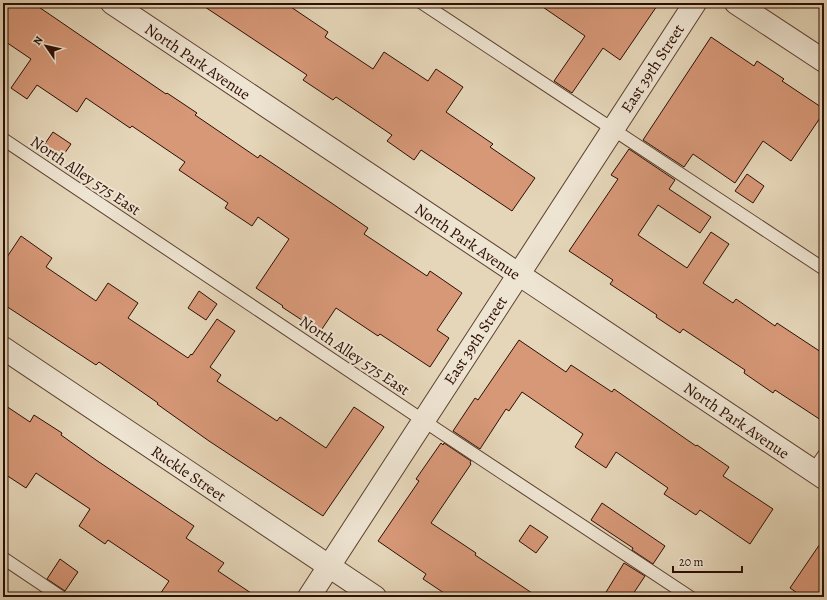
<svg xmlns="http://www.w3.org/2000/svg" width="827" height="600" font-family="Alegreya,serif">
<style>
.building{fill:#d79878;stroke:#2d0e02}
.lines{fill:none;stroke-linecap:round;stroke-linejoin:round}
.lane-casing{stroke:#5b4030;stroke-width:14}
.street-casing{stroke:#5b4030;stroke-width:24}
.lane{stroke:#eee4d2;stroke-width:12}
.street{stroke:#eee4d2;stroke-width:22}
.labels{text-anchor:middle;stroke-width:4;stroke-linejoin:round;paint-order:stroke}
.street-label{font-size:16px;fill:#2d0e02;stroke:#eee4d2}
</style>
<rect width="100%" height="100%" fill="#e5d6b9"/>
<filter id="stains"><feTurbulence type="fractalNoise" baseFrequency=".005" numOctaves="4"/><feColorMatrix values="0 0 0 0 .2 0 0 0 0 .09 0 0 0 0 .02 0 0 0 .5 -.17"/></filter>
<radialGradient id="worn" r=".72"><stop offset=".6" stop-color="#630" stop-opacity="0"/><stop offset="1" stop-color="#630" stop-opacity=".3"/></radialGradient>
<g class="building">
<path d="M3 3H33L166 94 167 93 197 113 195 115 258 158 260 155 327 200 368 228 364 234 427 276 430 271 462 293 437 330 449 338 430 367 380 334 378 336 336 308 320 332 282 307 283 306 256 288 289 239 258 217 252 226 225 208 228 203 179 170 185 162 132 126 130 128 86 98 77 112 37 85 27 99 11 88 31 59 3 40Z"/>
<path d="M199 3H285L328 32 325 37 373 69 384 52 428 81 436 69 463 87 446 112 493 144 490 147 535 178 512 211 421 150 414 160 387 141 392 135 336 97 333 100 303 80 307 75Z"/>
<path d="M537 3H659L620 60 603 48 572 93 554 81 585 36Z"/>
<path d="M711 37 754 66 757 61 784 79 782 81 824 109V112L791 161 763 141 735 183 693 154 684 167 643 140Z"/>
<path d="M53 132 71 144 60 160 42 148Z"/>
<path d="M629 149 675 180 669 189 711 217 700 233 658 205 638 235 687 268 711 232 729 244 703 283 733 303 736 299 775 326 777 323 824 354V422L775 390 773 393 744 373 745 370 683 329 680 333 656 317 657 315 610 284 613 280 569 251 618 179 611 175Z"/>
<path d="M747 174 764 186 753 203 735 191Z"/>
<path d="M21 236 52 258 46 267 96 301 108 283 138 303 128 318 188 358 191 354 192 355 217 319 235 331 210 367 221 375 217 381 277 421 280 417 326 448 354 407 384 427 323 516 209 441 157 404 158 403 99 362 96 365 3 304V263Z"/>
<path d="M199 291 217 304 206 320 188 308Z"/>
<path d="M519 340 566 372 571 365 612 392 614 389 696 446 697 445 729 467 723 476 773 509 750 544 700 510 696 515 664 494 668 488 616 452 606 468 575 447 583 434 522 392 509 411 506 409 480 449 453 431 475 398 478 400Z"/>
<path d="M3 404 30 422 34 415 62 433 61 435 96 460 194 526 186 538 224 563 218 571 257 597H158L169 581 108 540 105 544 79 526 90 509 36 473 26 488 3 473Z"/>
<path d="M441 443 443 445 444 443 471 461 470 463 471 464 431 523 476 553 475 555 538 597H450L423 579 426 574 378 541 419 481 416 479Z"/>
<path d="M602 503 665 546 653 564 632 550 633 548 591 520Z"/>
<path d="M530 525 548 537 536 553 519 541Z"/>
<path d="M824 538V589L819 597H803L790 588Z"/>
<path d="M60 559 78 572 65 591 47 579Z"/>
<path d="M624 563 645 576 631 597H603Z"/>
</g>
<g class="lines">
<g class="lane-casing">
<g id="lane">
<path d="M422 3 824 269"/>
<path d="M3 139 439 431 690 597"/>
<path d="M813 471 824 455"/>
<path d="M3 558 61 597"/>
</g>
</g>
<g class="street-casing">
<g id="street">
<path d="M112 3 824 478"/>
<path d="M736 3 824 61"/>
<path d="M3 348 375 597"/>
<path d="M309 597 695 3"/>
</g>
</g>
<use href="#lane" class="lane"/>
<use href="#street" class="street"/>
</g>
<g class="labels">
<g class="street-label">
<text transform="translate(198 61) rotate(34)" y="6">North Park Avenue</text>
<text transform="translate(652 68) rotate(-57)" y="6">East 39th Street</text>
<text transform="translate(86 175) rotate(34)" y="6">North Alley 575 East</text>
<text transform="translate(468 241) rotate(34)" y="6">North Park Avenue</text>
<text transform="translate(475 340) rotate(-57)" y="6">East 39th Street</text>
<text transform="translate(355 355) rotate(34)" y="6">North Alley 575 East</text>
<text transform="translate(737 420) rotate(34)" y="6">North Park Avenue</text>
<text transform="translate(189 473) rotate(34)" y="6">Ruckle Street</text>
</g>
</g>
<rect width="827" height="600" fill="none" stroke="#e5d6b9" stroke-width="16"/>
<rect x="4" y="4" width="819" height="592" fill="none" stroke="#2d0e02" stroke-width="2"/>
<rect x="8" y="8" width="811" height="584" fill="none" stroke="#2d0e02"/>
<g transform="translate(46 46) rotate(304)" stroke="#eee4d2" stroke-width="3" paint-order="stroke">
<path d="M0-3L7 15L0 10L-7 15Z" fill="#2d0e02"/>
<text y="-6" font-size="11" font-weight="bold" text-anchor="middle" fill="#2d0e02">N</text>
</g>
<path d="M673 566v6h69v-6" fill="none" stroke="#2d0e02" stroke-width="2"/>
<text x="679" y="566" font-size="12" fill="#2d0e02" stroke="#eee4d2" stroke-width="3" paint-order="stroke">20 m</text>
<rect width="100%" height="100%" filter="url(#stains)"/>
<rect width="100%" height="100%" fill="url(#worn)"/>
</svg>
